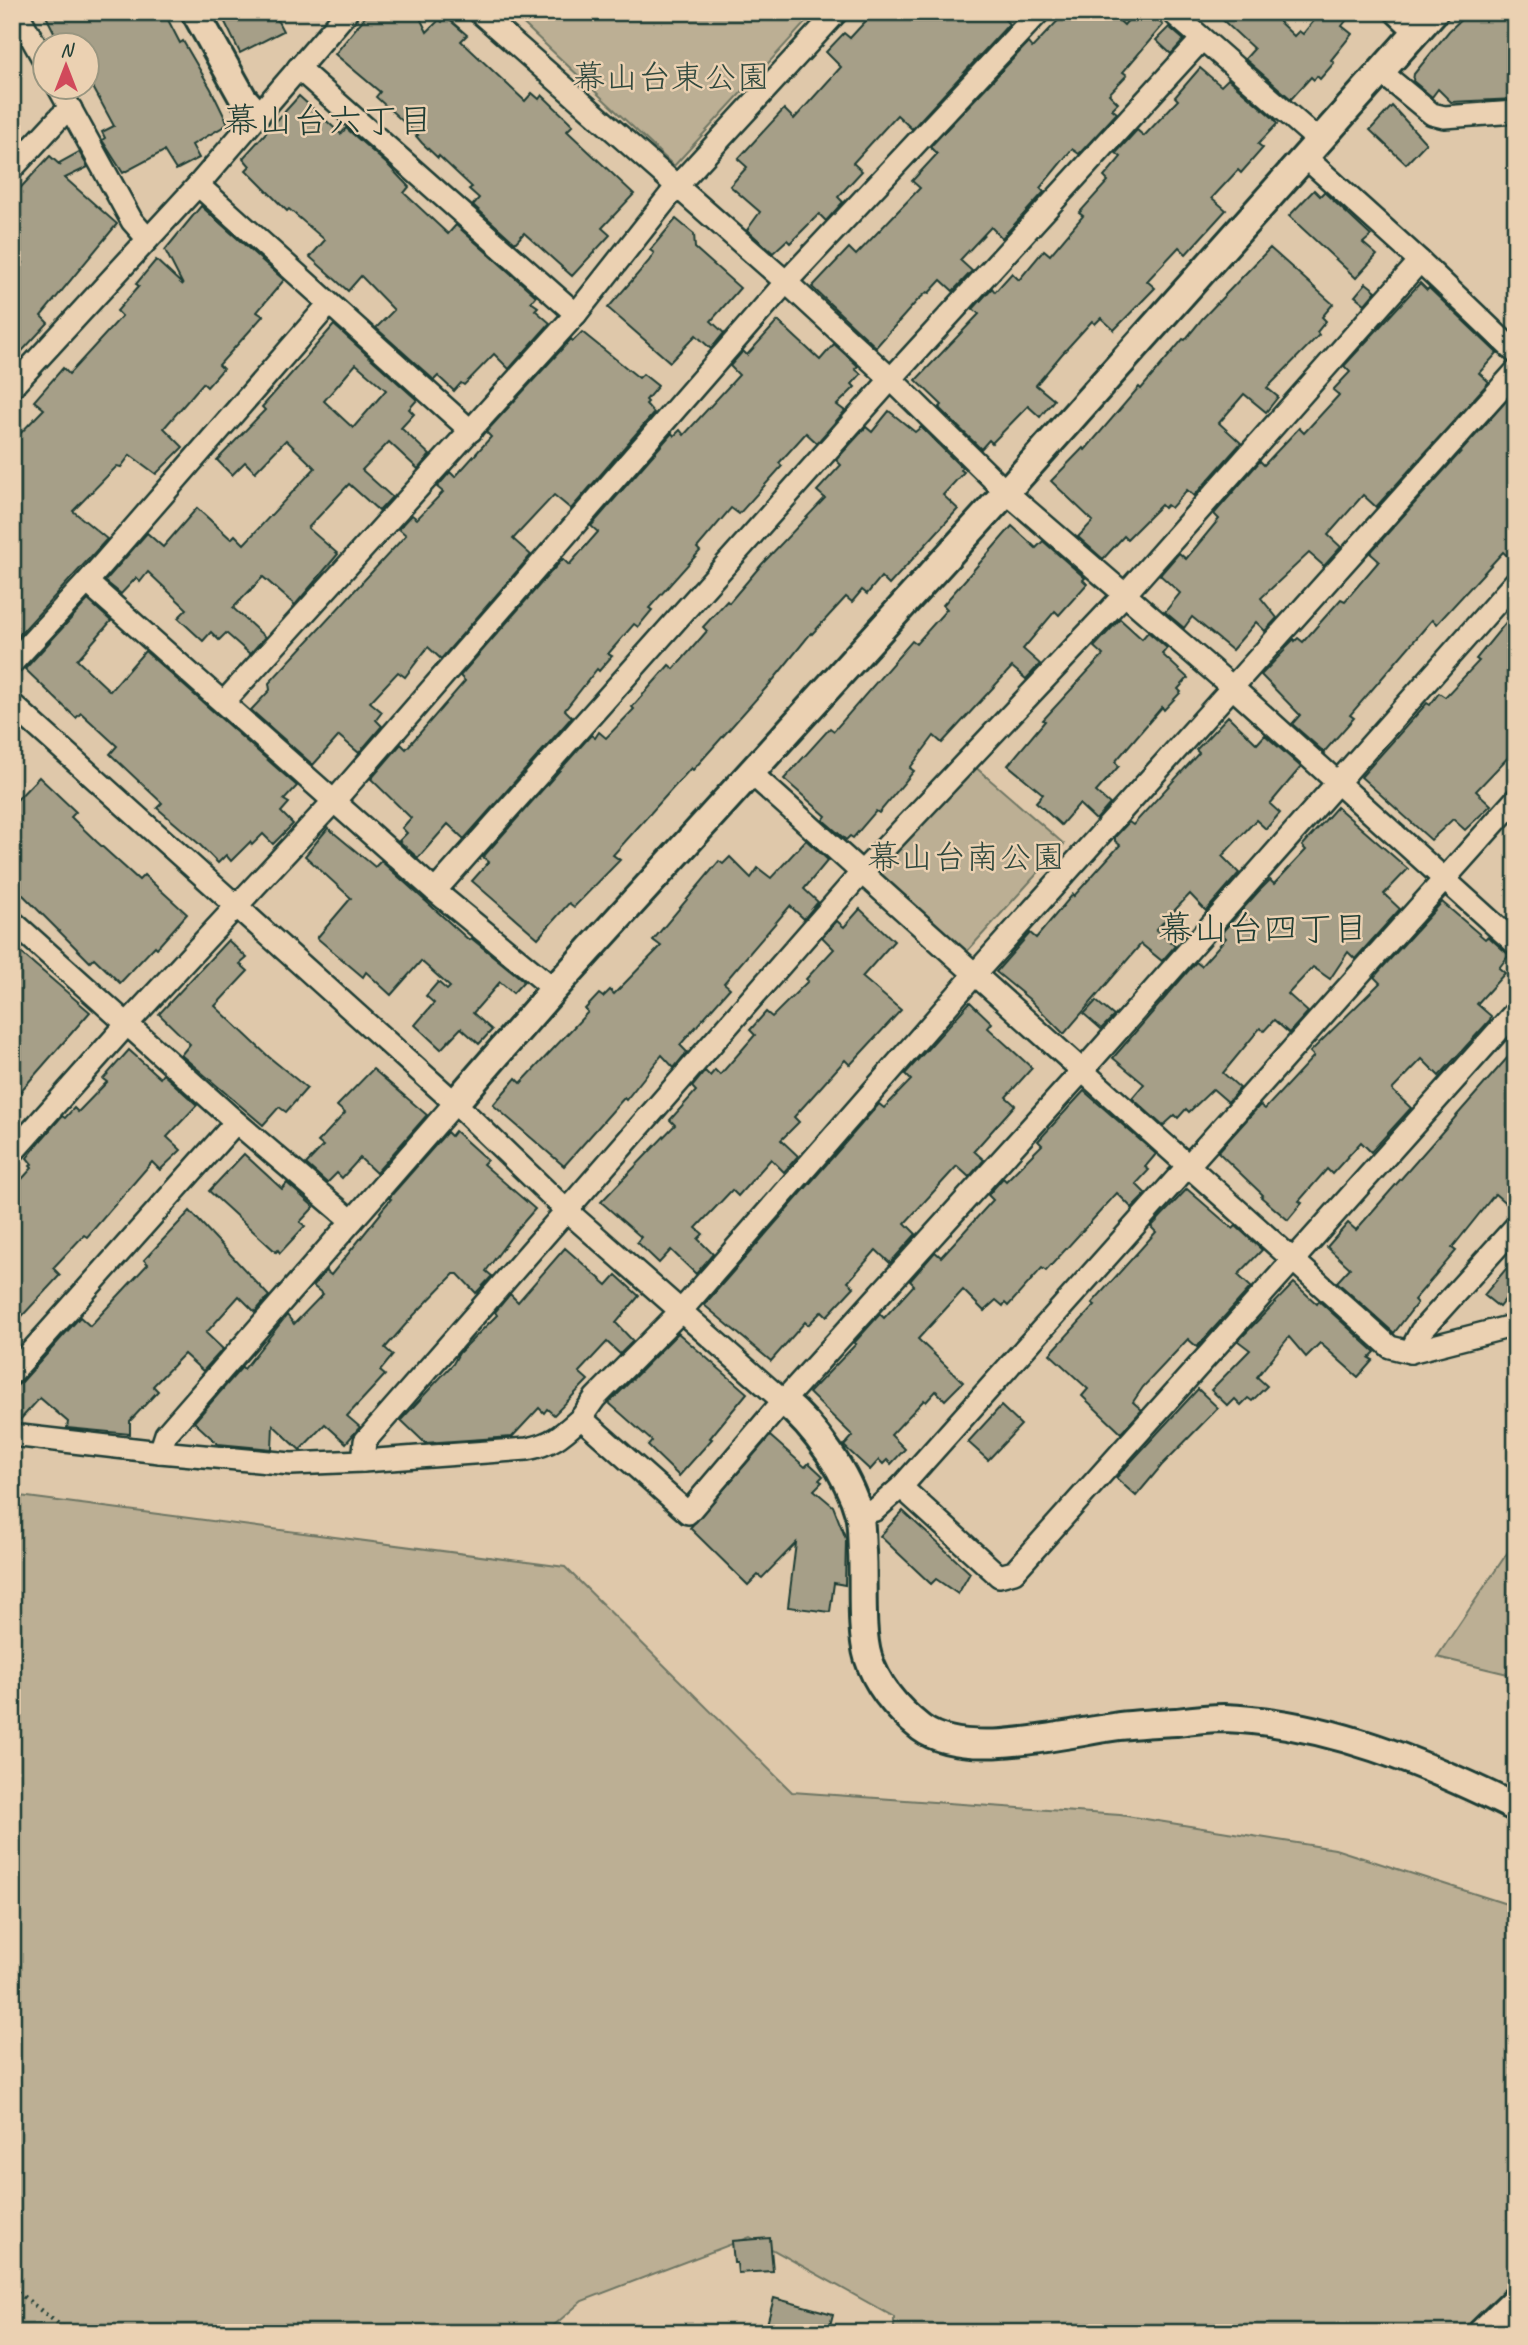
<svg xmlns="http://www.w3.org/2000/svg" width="1528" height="2345" font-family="Caveat,'Klee One',sans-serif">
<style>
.green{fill:#bcaf94;stroke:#6e7664;stroke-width:2}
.building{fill:#a69f88;stroke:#1f3d34;stroke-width:2;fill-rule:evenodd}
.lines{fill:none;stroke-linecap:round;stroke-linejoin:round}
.minor-casing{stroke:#1f3d34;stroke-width:26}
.tertiary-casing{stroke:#1f3d34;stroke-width:32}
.path{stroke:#1f3d34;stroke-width:4.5;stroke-dasharray:2 5;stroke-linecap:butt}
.minor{stroke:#ebd1b2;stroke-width:21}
.tertiary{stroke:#ebd1b2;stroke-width:26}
.labels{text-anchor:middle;stroke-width:5;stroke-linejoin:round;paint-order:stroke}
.park-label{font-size:33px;fill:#2f483e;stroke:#ebd1b2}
.neighbourhood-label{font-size:35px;fill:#1f3d34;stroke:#ebd1b2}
</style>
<rect width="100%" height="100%" fill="#dfc8aa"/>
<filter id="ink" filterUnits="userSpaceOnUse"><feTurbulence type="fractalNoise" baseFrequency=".0143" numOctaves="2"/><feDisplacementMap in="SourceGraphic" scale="14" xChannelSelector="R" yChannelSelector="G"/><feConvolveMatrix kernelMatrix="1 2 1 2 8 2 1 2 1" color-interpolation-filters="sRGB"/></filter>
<g filter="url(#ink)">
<g class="green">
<path d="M511 12H815L674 166Z"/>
<path d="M966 759 1064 844 962 957 864 871Z"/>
<path d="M12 1495 565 1567 792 1792 1120 1815 1335 1849 1516 1907V2333H894V2317L750 2237 582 2301 545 2333H12Z"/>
<path d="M1516 1540V1676L1437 1657Z"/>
</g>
<g class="building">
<path d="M44 12H164L180 43 183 41 211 89 228 124 192 145 199 158 176 170 164 151 123 173 102 140 105 138 102 132 114 126 88 78V46H66L61 36 57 38Z"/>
<path d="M220 12H273L283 31 240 53Z"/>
<path d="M369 12H417L427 32 439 20 442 22 446 17 467 35 461 41 525 101 532 93 539 99 542 95 573 125 567 131 634 194 602 228 610 235 572 276 524 233 515 243 473 205 479 198 469 189 472 187 439 156 438 158 422 143 416 136 418 135 376 97 380 92 335 54Z"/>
<path d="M874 12H998L1009 24 912 129 897 115 853 163 862 171 838 197 843 202 826 221 819 214 790 243 787 240 773 253 747 230 760 212 730 186 747 167 738 159 784 109 794 119 841 67 826 52 844 33 850 38Z"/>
<path d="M1066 12H1110L1124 25 1135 12H1148L1163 25 1123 72 1127 75 1109 94 1118 103 1112 109 1117 113 1079 154 1072 149 1040 188 1044 192 1002 238 991 227 960 260 972 271 953 291 941 280 929 293 927 292 917 301 876 347 812 287 849 248 856 255 920 188 912 181 937 154 930 147 1028 43 1032 48Z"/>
<path d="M1214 12H1269L1294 36 1299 31 1303 34 1321 12H1353L1342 26 1352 34 1331 60 1334 63 1320 79 1317 76 1314 80 1311 77 1291 99 1245 59 1254 49Z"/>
<path d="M1469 12H1516V99L1451 102 1438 89 1432 97 1413 81 1414 74 1449 31Z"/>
<path d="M1169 27 1184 40 1171 54 1156 40Z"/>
<path d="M1200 68 1221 86 1228 79 1273 118 1277 124 1258 144 1263 148 1241 173 1238 170 1212 198 1226 210 1186 254 1179 247 1147 281 1155 288 1114 330 1101 318 1095 324 1092 321 1062 354 1036 385 1054 400 1040 417 1028 406 992 443 989 440 981 449 939 408 942 405 916 380 979 314 973 309 992 288 995 292 1012 273 1019 280 1044 250 1050 255 1083 216 1079 213 1108 181 1104 177 1121 157 1116 153 1137 130 1144 136 1178 100 1175 97Z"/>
<path d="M299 96 341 134 346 128 388 165 409 187 404 193 448 234 456 225 536 296 531 302 538 307 535 310 550 323 509 369 494 354 464 385 461 383 454 391 438 376 434 380 376 328 394 310 361 276 348 291 310 257 325 240 289 209 287 211 246 170 250 166 243 158Z"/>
<path d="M1392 106 1426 143 1406 164 1370 130Z"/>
<path d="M79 152 88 167 65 178 117 224 41 316 48 323 12 362V276L23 263 12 254V197L50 156 61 166 59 163Z"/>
<path d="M1314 190 1320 196 1324 192 1371 236 1363 243 1377 255 1356 278 1289 216Z"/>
<path d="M201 206 284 280 257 312 263 316 219 365 223 369 207 387 203 383 164 428 183 447 156 474 130 455 121 467 117 466 73 511 107 539 12 643V442L44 409 34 401 63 368 69 374 122 316 117 311 139 286 136 284 156 260 183 285 165 250Z"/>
<path d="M676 219 694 234 695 248 740 288 711 321 724 333 711 349 696 335 670 362 608 308 649 261 654 253 650 250Z"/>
<path d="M1270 248 1333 304 1322 317 1326 321 1317 332 1319 335 1267 388 1278 397 1266 412 1244 394 1219 423 1241 443 1194 496 1187 490 1171 508 1167 505 1164 508 1161 505 1127 539 1124 536 1103 559 1078 537 1093 521 1051 481 1083 448 1085 450 1139 387 1141 389 1183 339 1185 340 1202 319Z"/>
<path d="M1366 283 1376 291 1365 304 1355 296Z"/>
<path d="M1420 283 1427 290 1429 288 1497 353 1479 373 1489 382 1376 507 1363 495 1328 535 1341 547 1324 566 1309 553 1261 598 1277 618 1265 631 1256 622 1232 650 1192 617 1184 628 1165 612 1180 593 1160 575 1179 553 1186 559 1219 519 1214 514 1260 461 1264 465 1299 428 1304 433 1339 395 1333 390 1350 372 1344 366Z"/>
<path d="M778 321 820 360 834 344 858 366 855 369 861 374 852 384 855 387 837 405 845 411 817 443 806 433 779 463 782 466 739 514 731 508 697 548 700 551 649 608 652 610 638 627 634 624 608 654 612 656 599 671 597 669 565 710 572 717 464 839 448 824 418 858 399 841 407 833 402 828 411 818 371 779 401 744 406 749 465 681 460 676 550 573 563 559 569 565 598 532 591 526 672 433 674 436 680 430 684 435 739 375 730 366 743 351 747 355Z"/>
<path d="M334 325 417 400 409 409 414 414 401 428 430 455 418 469 389 442 362 470 392 497 379 511 349 484 308 528 338 554 295 605 263 577 233 608 265 637 250 654 226 633 219 640 211 632 203 641 178 618 187 609 148 572 140 582 136 578 121 594 105 581 147 533 163 547 197 508 231 539 235 535 244 544 315 468 286 440 255 472 245 462 232 475 217 460 265 410 262 407ZM356 364 386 390 353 428 324 401Z"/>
<path d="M582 332 639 378 643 374 658 386 646 400 648 402 646 404 654 413 571 509 554 495 513 539 531 555 441 659 428 647 405 677 398 672 370 702 382 712 376 720 382 726 359 753 339 736 313 765 251 710 270 690 269 683 406 535 399 529 412 515 417 519 443 492 437 487 450 472 455 477 491 437 486 432 571 339 573 341Z"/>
<path d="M1509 398 1516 404V564L1503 552 1437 624 1432 620 1350 715 1354 718 1324 752 1292 724 1300 715 1261 675 1285 650 1284 649 1294 639 1295 641 1298 638 1303 642 1341 599 1345 601 1379 561 1370 553Z"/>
<path d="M889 411 915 432 921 427 962 468 961 470 964 472 943 495 958 509 889 585 881 577 867 594 862 590 852 602 846 597 812 634 811 633 774 679 693 770 691 768 613 855 620 860 574 907 569 903 538 938 472 881 489 862 483 857 591 735 595 738 599 732 606 738 634 709 632 707 669 665 674 669 707 631 703 627 727 601 729 603 762 564 825 498 817 491 841 465 836 460 866 427 872 432Z"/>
<path d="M1012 526 1036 548 1043 541 1085 578 1083 580 1087 584 1059 615 1055 611 1023 649 1040 664 1026 679 1012 667 942 743 934 736 910 768 914 771 879 813 876 811 853 838 850 836 846 840 823 820 826 816 784 779 830 728 834 731 912 641 916 644 947 609 943 605Z"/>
<path d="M88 600 111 621 77 660 110 691 145 651 297 786 284 800 289 803 281 812 293 824 273 844 263 834 252 845 250 842 231 861 226 855 218 863 198 843 157 808 162 803 110 754 117 746 81 713 76 718 25 669Z"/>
<path d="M1516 610V749L1476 791 1491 805 1465 830 1453 819 1431 840 1361 777 1427 703 1430 705 1439 693 1445 697 1479 661 1476 659Z"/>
<path d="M1120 619 1142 639 1148 632 1167 648 1162 654 1188 678 1178 689 1181 692 1164 710 1162 707 1115 762 1119 766 1096 792 1110 804 1096 820 1079 804 1061 825 1036 802 1043 794 1008 765 1045 721 1043 720 1103 655 1094 647Z"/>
<path d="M1228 716 1257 744 1265 735 1301 767 1270 804 1280 813 1266 829 1256 820 1222 856 1239 873 1206 911 1190 894 1156 930 1175 946 1162 961 1141 944 1064 1034 1029 999 996 972 1030 933 1036 938 1073 894 1074 896 1120 845 1115 841V837L1129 822 1133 825 1199 753 1196 750Z"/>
<path d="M39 777 76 812 71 817 97 842 139 880 144 875 187 914 157 948 155 946 120 983 94 958 90 962 12 884V805Z"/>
<path d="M1337 807 1408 869 1384 894 1400 909 1355 959 1348 952 1330 979 1313 967 1288 994 1308 1012 1289 1033 1274 1020 1264 1031 1260 1028 1223 1073 1240 1088 1228 1102 1213 1089 1189 1112 1186 1109 1178 1118 1175 1115 1163 1126 1132 1098 1144 1084 1113 1058 1196 962 1201 966 1226 938 1222 934 1224 930 1258 892 1270 880 1274 884 1306 850 1302 846Z"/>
<path d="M328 828 375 867 381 861 469 940 471 938 524 981 513 993 500 982 473 1013 492 1030 479 1044 461 1028 441 1049 415 1025 434 1003 426 996 438 982 447 990 450 987 421 961 391 995 366 972 363 977 317 938 351 898 305 856Z"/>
<path d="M806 840 828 860 804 889 818 902 804 919 790 906 724 983 730 988 680 1045 687 1052 674 1068 662 1055 626 1100 624 1098 564 1166 493 1105 516 1078 521 1083 588 1012 585 1009 599 994 603 997 610 990 614 994 661 946 653 940 719 861 723 864 730 857 751 878 758 868 771 878Z"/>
<path d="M1442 902 1485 939 1487 937 1490 938 1509 955 1499 968 1505 973 1477 1004 1491 1016 1490 1020 1439 1076 1422 1059 1392 1090 1411 1108 1371 1152 1361 1142 1332 1174 1327 1169 1299 1201 1302 1203 1288 1220 1261 1197 1263 1195 1218 1152 1260 1105 1265 1109 1314 1056 1310 1052 1380 983 1374 977Z"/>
<path d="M860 909 894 941 862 977 901 1010 850 1065 845 1060 794 1117 799 1122 781 1140 798 1156 784 1172 771 1159 738 1196 732 1190 696 1228 703 1234 698 1239 713 1254 696 1274 671 1250 659 1263 637 1242 641 1237 601 1202 675 1125 670 1120 696 1091 692 1087 705 1071 710 1076 715 1070 720 1075 755 1035 750 1030 766 1012 772 1017 808 981 806 979 834 949 822 937 837 921 844 927Z"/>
<path d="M228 940 247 958 240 964 248 971 215 1006 269 1057 307 1088 286 1112 279 1107 263 1125 181 1055 190 1044 159 1014Z"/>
<path d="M12 945 90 1012 12 1101Z"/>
<path d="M1096 1001 1114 1016 1101 1029 1084 1014Z"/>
<path d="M970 1002 992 1023 988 1028 1032 1068 1006 1097 1015 1105 974 1151 984 1160 969 1177 957 1166 905 1223 916 1234 890 1263 876 1250 848 1282 854 1287 827 1316 822 1311 808 1325 805 1322 771 1361 704 1305 879 1104 884 1108 911 1080 905 1074Z"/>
<path d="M1516 1048V1212L1495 1194 1452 1248 1456 1251 1414 1300 1417 1303 1394 1333 1337 1282 1350 1268 1327 1247 1348 1223 1356 1230Z"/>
<path d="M129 1050 160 1078 163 1074 197 1105 167 1137 181 1150 160 1170 152 1162 87 1237 84 1235 53 1268 60 1275 12 1327V1190L32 1168 30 1166 32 1164 27 1158 43 1138 62 1116 65 1118 74 1108 78 1112 107 1082 103 1079Z"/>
<path d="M373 1069 427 1115 376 1173 360 1158 342 1178 337 1173 327 1183 306 1164 323 1146 318 1142 345 1113 337 1106Z"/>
<path d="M1084 1091 1156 1154 1145 1167 1149 1170 1136 1184 1146 1194 1132 1208 1117 1193 1046 1271 1042 1268 1008 1306 1005 1303 1003 1306 996 1300 984 1311 963 1290 918 1339 963 1382 945 1400 936 1391 926 1402 924 1400 891 1435 905 1449 891 1464 887 1460 883 1464 879 1460 870 1470 844 1446 853 1436 809 1393 856 1344 854 1343 880 1314 884 1318 914 1285 910 1281 935 1252 941 1257 993 1200 988 1195 1003 1178 1006 1181 1042 1145 1038 1141Z"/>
<path d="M455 1131 487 1160 483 1164 535 1209 514 1233 486 1271 492 1276 476 1293 458 1274H454L414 1315 385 1348 393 1355 380 1371 385 1375 347 1416 360 1427 346 1443 325 1424 300 1450 273 1425 272 1449 218 1444 194 1422 242 1367 244 1369 287 1315 294 1324 323 1294 313 1286 326 1271 331 1275 381 1213 380 1212 391 1199 389 1198 447 1132 451 1136Z"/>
<path d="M244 1154 282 1189 287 1183 314 1207 300 1222 305 1226 280 1253 278 1250 276 1252 209 1191Z"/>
<path d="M1187 1189 1233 1229 1236 1226 1262 1250 1238 1275 1251 1287 1197 1347 1188 1339 1143 1387 1133 1402 1142 1410 1121 1433 1082 1396 1088 1389 1050 1354 1095 1305 1092 1303 1156 1232 1151 1227Z"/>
<path d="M190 1211 269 1296 255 1312 239 1296 206 1333 223 1349 203 1371 184 1354 153 1386 158 1391 130 1421V1434L67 1428 68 1422 40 1398 18 1422H12V1389L22 1382 80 1317 90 1326 148 1264 144 1260Z"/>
<path d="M565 1248 607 1285 616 1275 639 1296 616 1323 633 1341 620 1354 607 1342 579 1372 588 1380 554 1415 547 1409 544 1413 539 1408 512 1437 425 1443 401 1420 453 1364 459 1353 497 1315 495 1312 510 1294 518 1302Z"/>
<path d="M1516 1257V1304L1507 1297 1499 1307 1484 1295Z"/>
<path d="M1294 1283 1317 1304 1319 1301 1375 1352 1369 1358 1373 1360 1358 1377 1320 1343 1306 1357 1289 1337 1257 1377 1267 1386 1252 1401 1248 1398 1241 1405 1235 1399 1228 1406 1211 1390 1250 1350 1238 1341Z"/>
<path d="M678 1333 747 1393 710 1438 712 1439 679 1476 648 1446 652 1441 609 1403Z"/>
<path d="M1198 1389 1218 1408 1162 1465 1136 1496 1116 1478Z"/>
<path d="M1001 1406 1021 1425 988 1460 968 1442Z"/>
<path d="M770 1436 805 1467 809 1463 823 1476 819 1480 822 1482 814 1490 833 1506 846 1539 845 1585 834 1583 830 1612 788 1607 796 1543 762 1578 758 1575 748 1585 690 1528Z"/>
<path d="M903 1511 970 1573 958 1594 936 1579 931 1584 880 1536Z"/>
<path d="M770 2238 773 2271 738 2273 737 2263H734L732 2241Z"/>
<path d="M774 2298 833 2314 828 2333H786L766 2328Z"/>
</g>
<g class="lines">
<g class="minor-casing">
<g id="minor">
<path d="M17 12 46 64"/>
<path d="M479 12 786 282 891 379 1006 492 1232 687 1516 944"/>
<path d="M1172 12 1319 141"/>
<path d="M298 68 576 314"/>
<path d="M1381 72 1432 114 1444 117 1516 112"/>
<path d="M59 88 132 221 148 239"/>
<path d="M1305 157 1420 261 1516 353"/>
<path d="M12 169 60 117 71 109"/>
<path d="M198 185 471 431"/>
<path d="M12 387 198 185 347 12"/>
<path d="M87 582 435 891 554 989"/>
<path d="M12 663 87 582 329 304"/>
<path d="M224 702 576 314 677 186 837 12"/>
<path d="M12 704 455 1103 566 1210 783 1401"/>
<path d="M752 774 1390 1347 1410 1352 1516 1325"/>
<path d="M435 891 891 379 1202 39"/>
<path d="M12 921 236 1122 352 1221"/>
<path d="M12 1153 128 1023 335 800 786 282 1039 12"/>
<path d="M1410 1352 1421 1331 1516 1226"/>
<path d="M12 1373 236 1122"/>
<path d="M581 1418 595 1398 680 1312 976 973 1516 371"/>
<path d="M12 1435 160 1452 291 1464 363 1461 527 1449C553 1444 562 1435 581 1418L688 1513 783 1401 1082 1071 1516 581"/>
<path d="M160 1452 166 1434 455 1103"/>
<path d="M363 1461 365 1441 863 871 1126 593 1420 261"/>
<path d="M901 1487 1516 799"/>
<path d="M859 1515 875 1510 901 1487 999 1576 1014 1572 1516 1011"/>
</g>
</g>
<g class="tertiary-casing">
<g id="tertiary">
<path d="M195 12 243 98 257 114"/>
<path d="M1399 12 1418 30"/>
<path d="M455 1103 554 989 1006 492 1434 12"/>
<path d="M783 1401C815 1427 848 1474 859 1514 862 1526 861 1539 862 1551 864 1581 860 1630 868 1657 877 1686 898 1710 921 1728 964 1760 1063 1734 1113 1727 1134 1724 1156 1723 1177 1722 1192 1720 1209 1718 1224 1718 1327 1722 1425 1763 1516 1808"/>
<path d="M1481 2333 1516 2299"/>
</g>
</g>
<path class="path" d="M12 2288 70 2333"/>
<use href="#minor" class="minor"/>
<use href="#tertiary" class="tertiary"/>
</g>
</g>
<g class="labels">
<g class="park-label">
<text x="671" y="88">幕山台東公園</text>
<text x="966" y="868">幕山台南公園</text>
</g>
<g class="neighbourhood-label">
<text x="328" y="132">幕山台六丁目</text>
<text x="1263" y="940">幕山台四丁目</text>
</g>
</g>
<rect width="1528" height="2345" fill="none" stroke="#ebd1b2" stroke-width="42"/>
<rect x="21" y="21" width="1486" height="2303" fill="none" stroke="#1f3d34" stroke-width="2.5" filter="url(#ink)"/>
<g transform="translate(66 66)"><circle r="33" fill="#ebd1b2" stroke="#999680" stroke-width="2"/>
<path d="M0-5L12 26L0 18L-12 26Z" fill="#d1495b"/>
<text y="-10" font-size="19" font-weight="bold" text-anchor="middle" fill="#1f3d34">N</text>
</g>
</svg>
